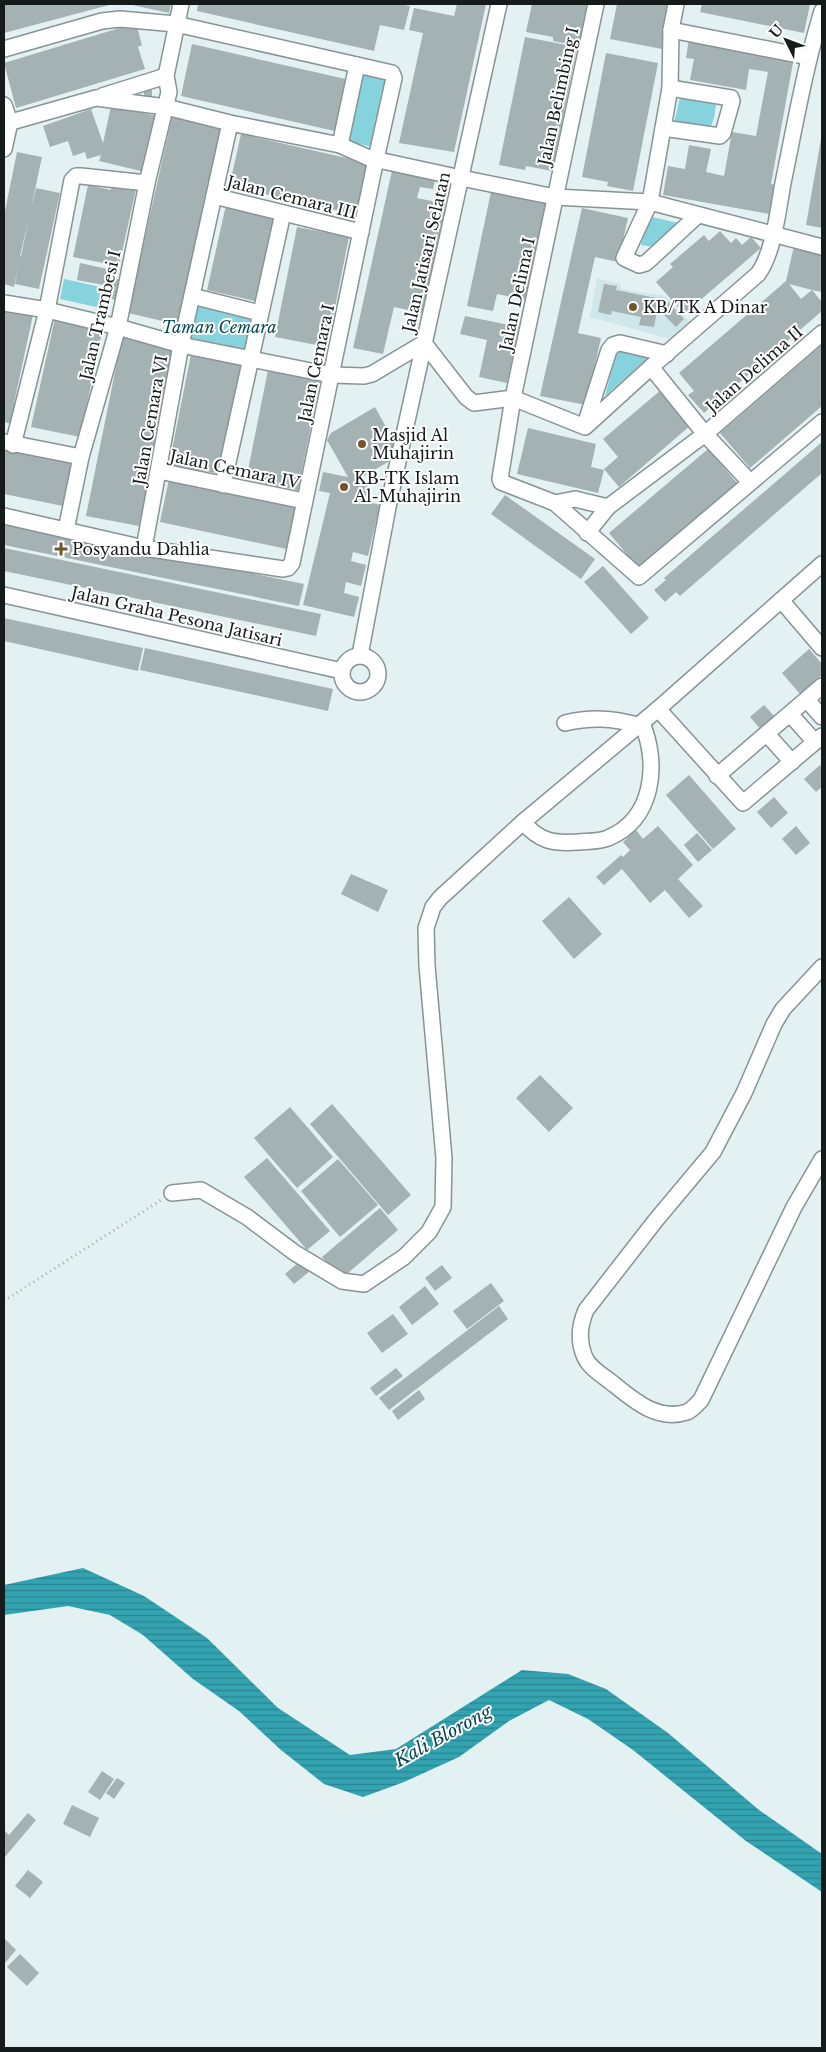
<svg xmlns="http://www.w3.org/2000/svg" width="826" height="2052" font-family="'Libre Baskerville',serif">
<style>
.built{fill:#cfe6ea}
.green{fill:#86d3de}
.water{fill:url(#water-rules)}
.building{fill:#a5b2b4;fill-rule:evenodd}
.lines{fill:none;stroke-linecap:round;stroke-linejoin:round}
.minor-casing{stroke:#879496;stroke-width:18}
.path{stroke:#a1acad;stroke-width:3;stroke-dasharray:1 4;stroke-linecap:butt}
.minor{stroke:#fff;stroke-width:15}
.poi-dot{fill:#735429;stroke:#fff;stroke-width:2}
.labels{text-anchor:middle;stroke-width:4;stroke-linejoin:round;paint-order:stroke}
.street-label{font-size:16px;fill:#151a1a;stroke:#fff}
.poi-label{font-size:16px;fill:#151a1a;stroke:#fff;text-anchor:start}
.park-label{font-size:16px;font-style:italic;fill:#03474f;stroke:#fff}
.water-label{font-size:18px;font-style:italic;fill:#054850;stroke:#fff}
</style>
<defs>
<pattern id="water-rules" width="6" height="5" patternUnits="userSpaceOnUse" patternTransform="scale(1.25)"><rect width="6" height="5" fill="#33a3b1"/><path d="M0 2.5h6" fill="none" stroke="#2a848f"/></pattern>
</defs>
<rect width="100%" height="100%" fill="#e3f1f3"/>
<path class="built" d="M597 278 621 284V289L665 296 692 324 670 339 590 317Z"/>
<g class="green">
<path d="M363 74 387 80 372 147 347 141Z"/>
<path d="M680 97 698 99 716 105 714 118 710 129 674 123Z"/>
<path d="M648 216 678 223 660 248 641 245Z"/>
<path d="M64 279 105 288 101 308 60 299Z"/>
<path d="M191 305 253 317 246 349 185 337Z"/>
<path d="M617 350 649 357 605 396Z"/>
</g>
<path class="water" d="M83 1568 144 1596 207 1638 278 1708 350 1755 396 1749 522 1670 568 1674 606 1689 668 1733 759 1810 822 1854V1892L746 1841 633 1750 588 1719 549 1700 509 1721 459 1757 404 1782 363 1797 324 1784 281 1750 239 1711 193 1679 143 1635 110 1615 68 1606 4 1615V1585Z"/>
<g class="building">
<path d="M4 4H113L4 33Z"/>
<path d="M128 4H171L169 13Z"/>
<path d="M198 4H399L410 6 404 30 380 25 374 51 197 11Z"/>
<path d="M457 4H486L454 152 399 143 423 33 409 30 414 8 454 16Z"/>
<path d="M532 4H587L579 46 553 41V37L526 32Z"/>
<path d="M617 4H671L662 49 610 39Z"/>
<path d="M702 4H810L804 33 700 12Z"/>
<path d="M136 23 142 45 138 47 145 69 16 108 4 63Z"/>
<path d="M525 37 577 47 552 171 526 166 525 170 499 165Z"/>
<path d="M689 38 794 57 771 184 775 185 769 214 663 195 668 166 685 169 689 145 711 149 706 172 724 176 732 132 756 136 768 72 749 69 746 90 690 80 694 59 686 58Z"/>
<path d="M192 44 350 80 339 132 181 96Z"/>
<path d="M606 53 658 63 633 191 607 186 608 182 582 177Z"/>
<rect x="144" y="88" width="8" height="9"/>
<path d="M111 106 157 116 145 172 99 161 101 155 87 159 85 152 73 156 68 141 50 147 43 126 91 109 103 143Z"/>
<path d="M172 117 224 129 180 325 128 313Z"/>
<path d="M241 134 369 163 357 215 248 190 249 183 231 179Z"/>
<path d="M821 139H822V228L806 225Z"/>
<path d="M17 152 42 157 31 208 36 188 60 193 39 289 15 284 19 261 14 287 4 284V216ZM29 218 21 256H20Z"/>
<path d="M393 166 436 175 433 189 420 187 417 198 446 204 422 313 394 307 383 354 353 348Z"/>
<path d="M112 184 136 189 119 266 73 257 88 185 111 190Z"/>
<path d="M492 187 547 198 525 300 497 294 493 311 467 306Z"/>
<path d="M226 205 278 217 274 233 264 231 275 234 259 302 207 290Z"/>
<path d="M582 208 628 218 618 262 595 257 578 333 601 338 586 405 540 396Z"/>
<path d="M297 227 349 237 327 347 275 337Z"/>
<path d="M720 231 731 243 736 238 742 245 751 237 761 248 684 314 656 282 673 267 670 264 704 235 709 241Z"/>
<path d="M794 246 822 253V292L812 290 822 302V311L704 413 688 395 694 391 679 373 786 281ZM789 284 812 290 801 299Z"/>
<path d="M80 263 112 270 109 286 77 280Z"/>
<path d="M113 278 124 281 119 301 109 298Z"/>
<path d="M604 284 617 286 616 290 666 300 684 319 676 327 660 311H657L654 327 639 325 641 317 612 311 611 315 598 312Z"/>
<path d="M4 309 33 315 14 403 20 404 15 425 4 422Z"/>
<path d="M465 316 519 327 507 383 479 377 487 340 460 334Z"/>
<path d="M55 318 103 328 80 437 31 427Z"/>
<path d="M122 337 174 347 139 526 86 516Z"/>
<path d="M822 345V406L750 468 720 433Z"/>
<path d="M191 354 243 364 221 474 169 465Z"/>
<path d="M268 370 320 380 298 490 246 480Z"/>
<path d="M661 390 691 425 619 487 604 469 618 457 603 439Z"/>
<path d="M375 407 398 449 392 452 395 458 357 480 370 483 365 501 380 505 368 556 353 552 351 561 366 565 361 586 346 582 344 593 359 597 354 617 303 605 330 493 319 491 323 472 348 477 327 440 331 433Z"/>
<path d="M528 428 596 444 591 467 604 470 598 493 517 474Z"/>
<path d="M822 442V473L680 596 676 592 665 602 654 590 666 580 664 578Z"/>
<path d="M4 445 79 461 68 507 4 494Z"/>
<path d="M708 449 738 484 639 569 609 533Z"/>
<path d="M169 479 300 506 291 550 160 522Z"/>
<path d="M505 495 595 559 581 579 491 514Z"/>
<path d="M4 522 304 584 299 606 4 545Z"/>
<path d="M4 548 321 614 316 636 4 571Z"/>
<path d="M603 566 649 618 631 634 584 582Z"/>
<path d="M4 618 143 648 138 671 4 641Z"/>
<path d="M145 648 333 689 328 711 140 670Z"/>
<path d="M809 649 822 664V675L800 694 782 673Z"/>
<path d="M764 705 776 718 762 731 750 717Z"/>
<path d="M820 765 822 767V787L816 792 804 779Z"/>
<path d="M689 775 736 829 713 849 666 795Z"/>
<path d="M774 797 788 813 771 828 757 812Z"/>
<path d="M658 826 693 865 678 879 703 906 689 918 665 890 650 903 622 869 604 885 596 877 621 855 623 857 630 850 623 842 636 830 643 839Z"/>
<path d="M796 826 810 843 796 855 782 839Z"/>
<path d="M697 833 712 850 698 862 684 845Z"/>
<path d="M351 874 388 890 378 912 341 894Z"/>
<path d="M569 897 602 934 574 959 542 921Z"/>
<path d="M540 1075 573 1108 549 1132 516 1098Z"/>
<path d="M332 1104 411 1195 388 1215 310 1124Z"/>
<path d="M290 1107 333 1157 297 1188 254 1138Z"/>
<path d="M267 1158 330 1231 307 1250 244 1177Z"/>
<path d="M338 1159 378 1205 340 1237 301 1191Z"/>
<path d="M380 1208 398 1230 341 1279 322 1257Z"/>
<path d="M300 1261 309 1272 294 1284 285 1274Z"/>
<path d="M442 1265 452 1278 435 1291 425 1278Z"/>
<path d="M491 1283 504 1301 467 1329 453 1311Z"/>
<path d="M425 1286 439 1304 412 1325 399 1307Z"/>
<path d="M499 1306 508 1319 389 1410 379 1398Z"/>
<path d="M393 1314 408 1334 382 1353 367 1333Z"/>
<path d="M396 1368 403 1376 376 1396 370 1388Z"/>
<path d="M419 1390 425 1399 398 1420 392 1411Z"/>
<path d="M102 1771 114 1779 100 1800 88 1792Z"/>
<path d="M117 1778 125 1783 114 1799 106 1793Z"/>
<path d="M72 1805 99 1818 90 1837 63 1824Z"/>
<path d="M28 1813 36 1820 4 1858V1830L9 1835Z"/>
<path d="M28 1870 43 1882 30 1898 15 1886Z"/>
<path d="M4 1938 16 1950 4 1964Z"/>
<path d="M20 1954 39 1973 27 1986 7 1967Z"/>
</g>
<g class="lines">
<g class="minor-casing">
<g id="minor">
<path d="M596 4 513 398 500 479 501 482 555 503 639 577 822 422"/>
<path d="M676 4 671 30 670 88 650 202 624 258 639 265 646 263 698 215"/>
<path d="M671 30 808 57"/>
<path d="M4 49 102 21 120 19 176 24 357 65"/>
<path d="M102 96 166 76"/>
<path d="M4 105 10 122 4 149"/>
<path d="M4 124 96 98 166 107 230 123 340 145 369 158 461 178 555 197 650 202 822 247"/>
<path d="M663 128 720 136 723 133 732 101 731 98 670 88"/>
<path d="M214 196 361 232"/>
<path d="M192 296 260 313"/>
<path d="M4 303 47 310 118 327 181 345 331 375 364 376 372 374 424 343 466 397 474 403 513 398 585 427 651 367 758 274C774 252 778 210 783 183 795 125 805 67 822 11"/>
<path d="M651 367 705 434 750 482"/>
<path d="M585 425 609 350 613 345 620 343 667 354"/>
<path d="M5 442 81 457"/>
<path d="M13 445 47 310 72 180 76 176H81L147 183"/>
<path d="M159 471 304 501"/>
<path d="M223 485 283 213"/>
<path d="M555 503 575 499 608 507 705 434 822 333"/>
<path d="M4 516 144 548 283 569 288 568 292 563 376 159 394 78 392 73 357 65 340 145"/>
<path d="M66 530 81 457 118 327 147 183 169 92 166 76 181 4"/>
<path d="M587 533 608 507"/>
<path d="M144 548 181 345 230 123"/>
<path d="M4 595 342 671"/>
<path d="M781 600 822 648"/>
<path d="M360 655 388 507 499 4"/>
<circle cx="360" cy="674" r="18"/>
<path d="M807 700 822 717"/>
<path d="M658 709 743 803 822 736"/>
<path d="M790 714 815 742"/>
<path d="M565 723C591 717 612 718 638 725"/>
<path d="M767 734 792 762"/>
<path d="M717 776 822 686"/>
<path d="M523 822C539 841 553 844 578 842 587 841 599 842 608 838 654 819 659 764 642 723"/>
<path d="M822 967 783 1009 774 1024 744 1093 713 1152 656 1220 586 1310C580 1324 578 1340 584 1355 588 1367 602 1375 611 1382 632 1399 657 1422 687 1412 692 1410 697 1404 701 1400L794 1207 822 1159"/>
<path d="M172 1193 201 1190 247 1217 295 1253 342 1281 364 1284 404 1257 429 1232 443 1207 444 1158 427 966 426 928 433 907 440 898 523 822 658 709 822 564"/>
</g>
</g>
<path class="path" d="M4 1301 161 1200"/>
<use href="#minor" class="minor"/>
</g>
<g class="poi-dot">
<circle cx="633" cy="307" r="5"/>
<circle cx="362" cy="444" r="5"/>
<circle cx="344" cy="487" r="5"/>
<path d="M58.5 541.5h5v5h5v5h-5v5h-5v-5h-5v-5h5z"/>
</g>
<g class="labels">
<g class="street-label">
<text transform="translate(558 96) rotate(-78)" y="6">Jalan Belimbing I</text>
<text transform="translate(292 197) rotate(14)" y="6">Jalan Cemara III</text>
<text transform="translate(426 252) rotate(-77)" y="6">Jalan Jatisari Selatan</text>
<text transform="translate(517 294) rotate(-78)" y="6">Jalan Delima I</text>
<text transform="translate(100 315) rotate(-77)" y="6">Jalan Trambesi I</text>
<text transform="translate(316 363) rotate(-78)" y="6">Jalan Cemara I</text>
<text transform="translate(754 369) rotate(-41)" y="6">Jalan Delima II</text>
<text transform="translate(150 420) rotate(-80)" y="6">Jalan Cemara VI</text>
<text transform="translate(235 469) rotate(12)" y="6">Jalan Cemara IV</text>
<text transform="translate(177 616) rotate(13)" y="6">Jalan Graha Pesona Jatisari</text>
</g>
<g class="poi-label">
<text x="643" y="313">KB/TK A Dinar</text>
<text x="372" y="441">Masjid Al<tspan x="372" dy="18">Muhajirin</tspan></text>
<text x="354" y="484">KB-TK Islam<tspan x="354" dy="18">Al-Muhajirin</tspan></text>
<text x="72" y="555">Posyandu Dahlia</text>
</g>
<g class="park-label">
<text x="219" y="333">Taman Cemara</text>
</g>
<g class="water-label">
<text transform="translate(443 1736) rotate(-29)" y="6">Kali Blorong</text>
</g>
</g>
<rect width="826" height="2052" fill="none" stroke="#151a1a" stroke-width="10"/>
<g transform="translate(786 40) rotate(312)" stroke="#ffffff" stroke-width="4" paint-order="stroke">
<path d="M0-4L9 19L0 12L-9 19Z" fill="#151a1a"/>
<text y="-8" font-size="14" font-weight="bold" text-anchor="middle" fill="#151a1a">U</text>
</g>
</svg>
